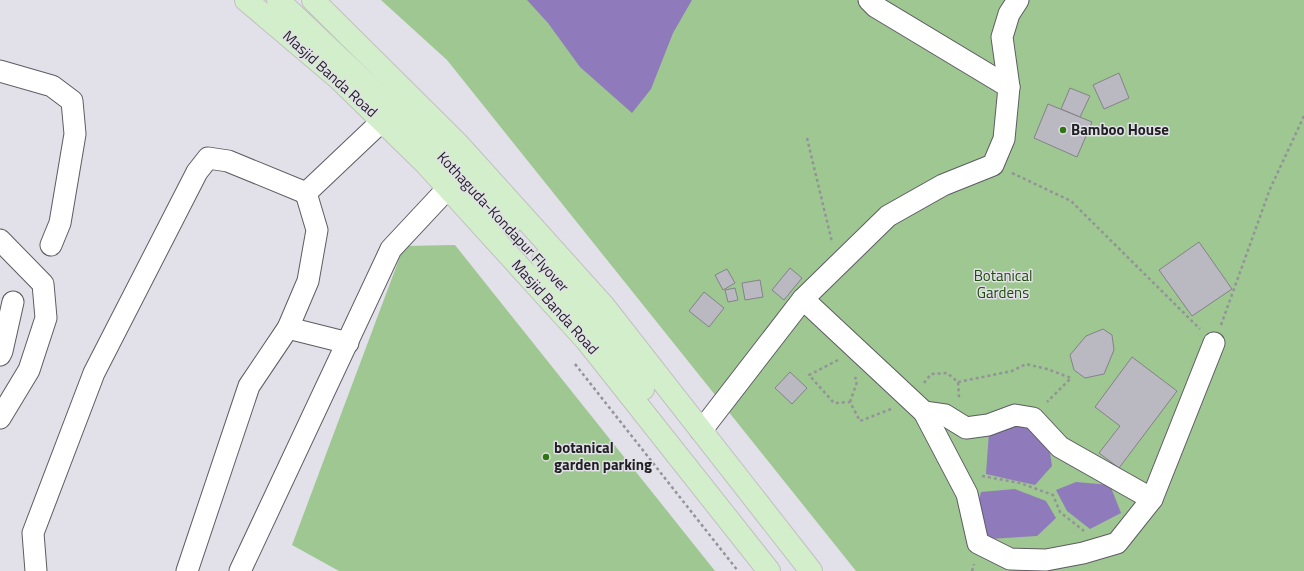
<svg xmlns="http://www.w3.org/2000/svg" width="1304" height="571" font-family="'Titillium Web',sans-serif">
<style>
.green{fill:#9ec791}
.water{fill:#8f7abb}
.building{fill:#bab8c0;stroke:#84828a}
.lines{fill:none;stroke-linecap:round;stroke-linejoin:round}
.minor-casing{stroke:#5d5c62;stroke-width:23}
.major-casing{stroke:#c1c0c1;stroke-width:24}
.path{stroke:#949399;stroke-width:2.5;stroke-dasharray:3 3;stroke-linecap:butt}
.minor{stroke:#fff;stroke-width:21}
.major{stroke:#d3eecb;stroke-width:22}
.poi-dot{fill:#317513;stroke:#e2e0e8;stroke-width:1.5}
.labels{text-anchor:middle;stroke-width:3;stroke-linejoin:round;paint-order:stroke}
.street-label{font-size:15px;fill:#201f22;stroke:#e2e0e8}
.poi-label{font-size:15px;font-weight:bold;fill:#201f22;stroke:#e2e0e8;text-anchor:start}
.park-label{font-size:15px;fill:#1f4c0c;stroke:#e2e0e8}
</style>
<rect width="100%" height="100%" fill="#e2e0e8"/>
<g class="green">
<path d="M381 0H1304V571H856L447 60Z"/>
<path d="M455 245 715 571H339L292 545 404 246Z"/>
</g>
<g class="water">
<path d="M527 0H692L673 33 651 89 632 113 580 67 548 23Z"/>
<path d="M1024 424 1049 446 1052 466 1035 485 986 474 989 432Z"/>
<path d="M1076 482 1110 485 1121 513 1090 529 1067 511 1056 490Z"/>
<path d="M1015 489 1046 501 1056 518 1037 536 988 539 975 516 981 492Z"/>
</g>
<g class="building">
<path d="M1119 73 1129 98 1104 109 1093 85Z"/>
<path d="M1070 88 1090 96 1080 117 1061 109Z"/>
<path d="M1048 104 1092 122 1077 157 1034 138Z"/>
<path d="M1199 242 1232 289 1192 316 1159 270Z"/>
<path d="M790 268 802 278 784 300 772 290Z"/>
<path d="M727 269 735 283 723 290 715 275Z"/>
<path d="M760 280 763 297 745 300 742 283Z"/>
<path d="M735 288 738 300 728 302 725 290Z"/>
<path d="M704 292 724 308 709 327 689 311Z"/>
<path d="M1103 329 1112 335 1114 350 1104 374 1085 378 1074 370 1070 355 1086 336Z"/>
<path d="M1132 357 1177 391 1119 468 1099 453 1120 426 1095 407Z"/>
<path d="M790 372 807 388 792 404 775 388Z"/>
</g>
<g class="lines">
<g class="minor-casing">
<g id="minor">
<path d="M869 0 876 7 1009 87"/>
<path d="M0 71 52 86 72 101 75 134 60 223 51 245"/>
<path d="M306 193 382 121"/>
<path d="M0 240 43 284 46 318 29 370 0 418"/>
<path d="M803 299 924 412 967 494 978 543 1010 559 1046 560 1083 553 1117 543 1152 499 1214 343"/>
<path d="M288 328 348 343"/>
<path d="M0 355 2 351 13 302"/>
<path d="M924 412 945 415 966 428 988 425 1015 415 1033 418 1060 447 1152 499"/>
<path d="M701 431 803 299 888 216 943 185 993 165 1004 139 1009 87 1002 37 1009 14 1018 0"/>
<path d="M36 571 33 533 94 373 197 172 208 158 228 161 306 193"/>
<path d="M187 571 249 386 288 328 308 281 317 230 306 193"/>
<path d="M240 571 391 249 448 188"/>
</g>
</g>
<g class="major-casing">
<g id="major">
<path d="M246 0 337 77 425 163 448 188 587 341 769 571"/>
<path d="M278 0 469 181 510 224"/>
<path d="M313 0 458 144 603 305 811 571"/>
<path d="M543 260 609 342 643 389"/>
</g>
</g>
<g class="path">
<path d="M807 138 832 242"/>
<path d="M1012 173 1071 201 1200 329"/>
<path d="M1221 325 1270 189 1304 116"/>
<path d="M838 360 809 375 834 403 850 402 860 421 891 409"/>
<path d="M575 364 738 571"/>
<path d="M958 382 1012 371 1026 364 1047 369 1071 378 1047 402"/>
<path d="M924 383 931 374 947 373 958 382 959 396 957 398"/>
<path d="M850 402 857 382 855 377"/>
<path d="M982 476 1020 483 1053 495 1060 512 1084 531"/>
<path d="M972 571 974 564"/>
</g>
<use href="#minor" class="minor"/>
<use href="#major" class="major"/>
</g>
<g class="poi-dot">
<circle cx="1063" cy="130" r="4"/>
<circle cx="546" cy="457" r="4"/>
</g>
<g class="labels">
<g class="street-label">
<text transform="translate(330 74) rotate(42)" y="5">Masjid Banda Road</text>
<text transform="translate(503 222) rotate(47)" y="5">Kothaguda-Kondapur Flyover</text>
<text transform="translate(555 307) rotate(48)" y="5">Masjid Banda Road</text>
</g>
<g class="poi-label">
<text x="1071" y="135">Bamboo House</text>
<text x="554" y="453">botanical<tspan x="554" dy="17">garden parking</tspan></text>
</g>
<g class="park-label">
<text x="1003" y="281">Botanical<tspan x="1003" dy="17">Gardens</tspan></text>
</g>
</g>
</svg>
